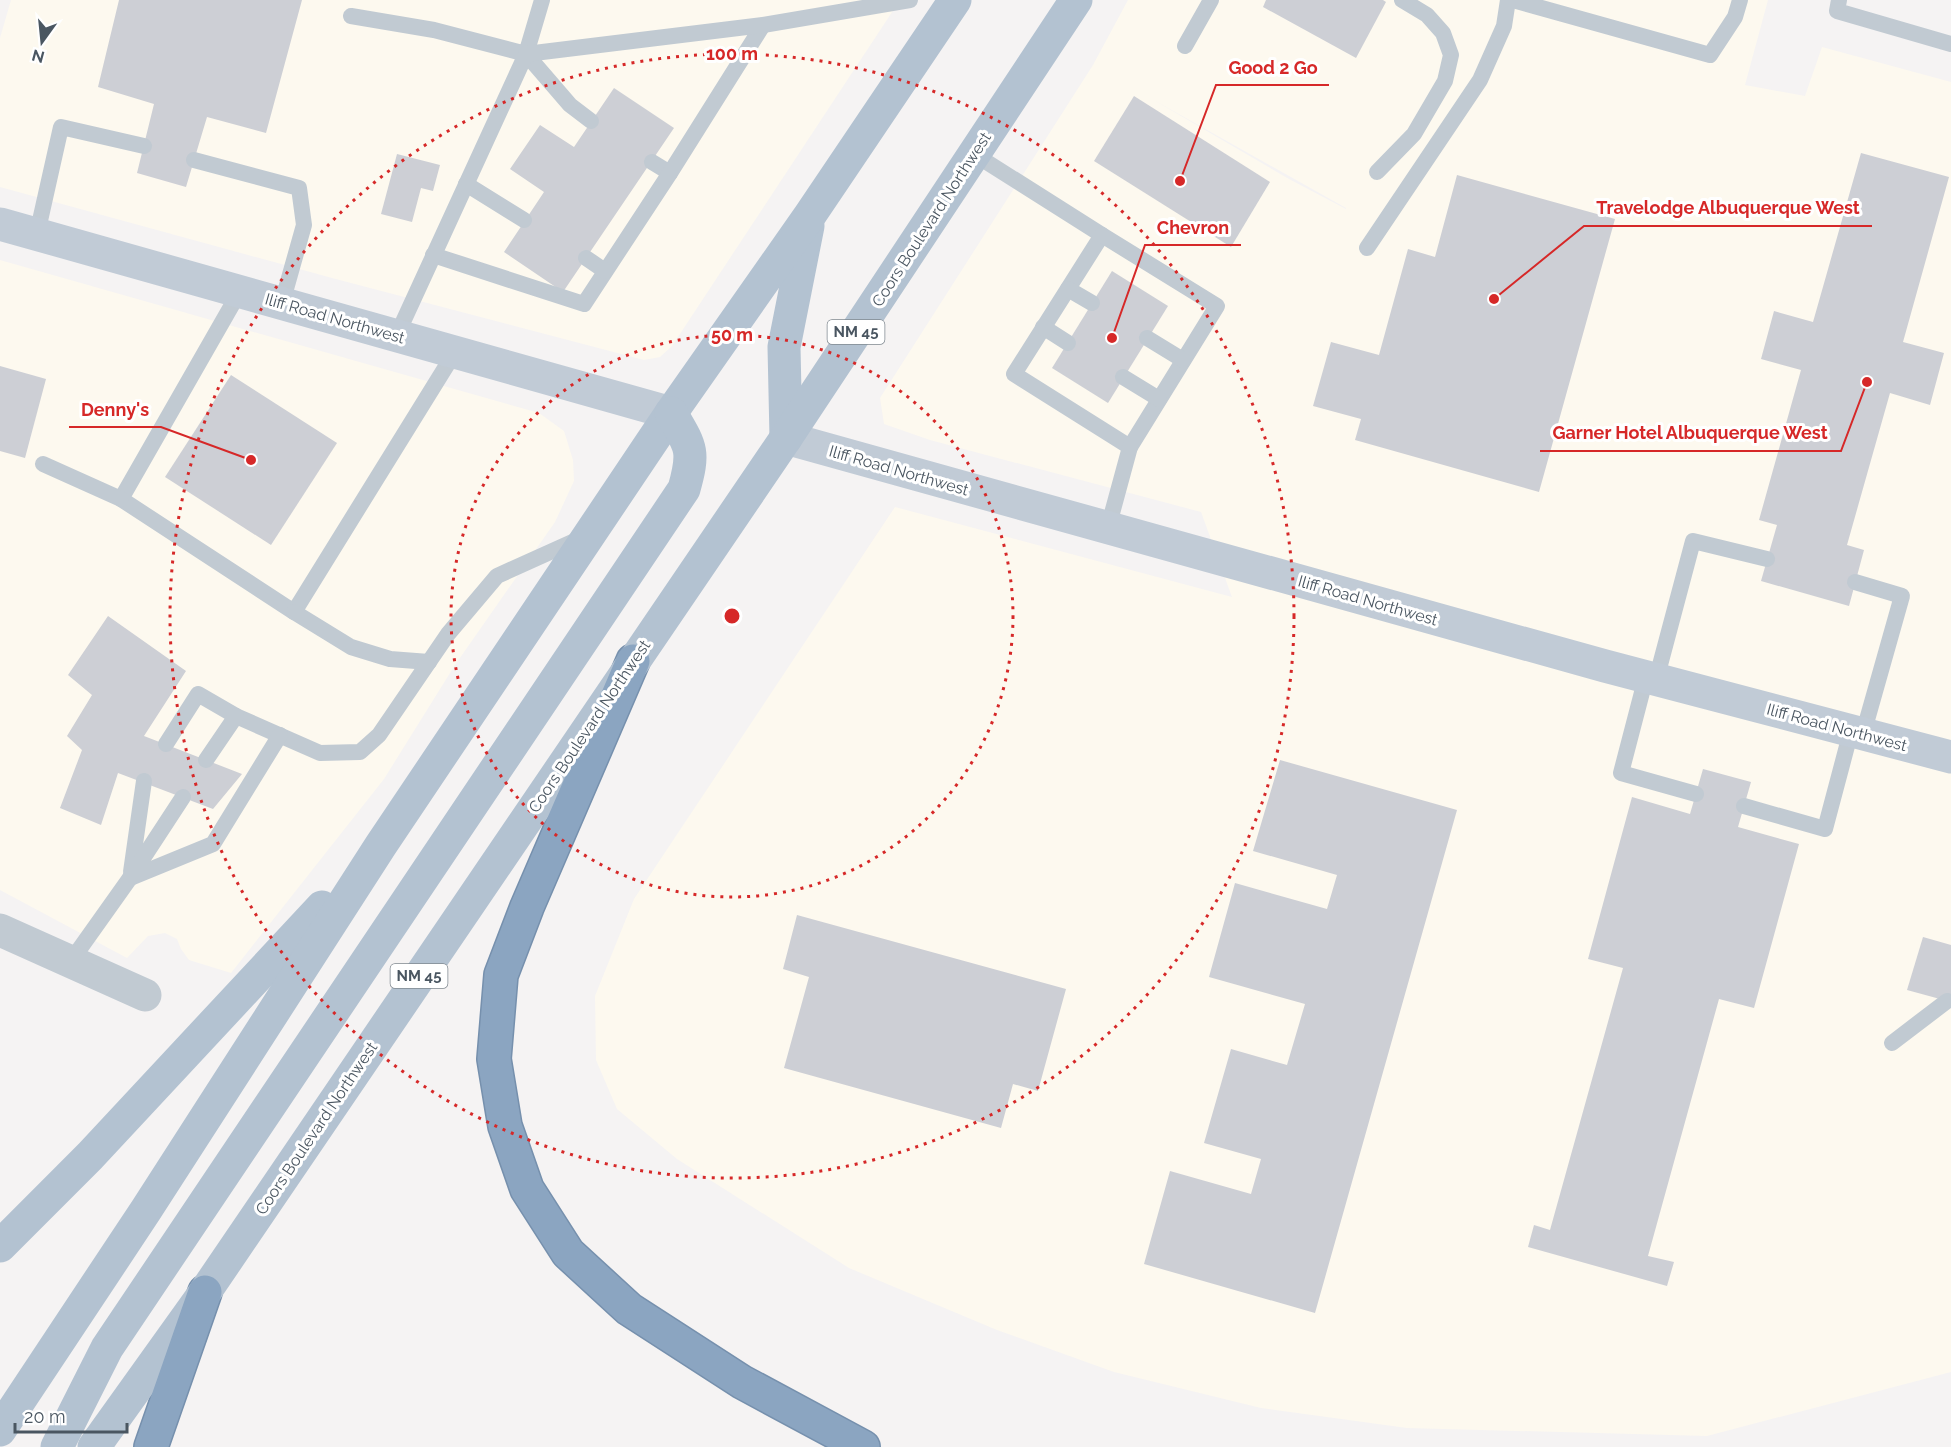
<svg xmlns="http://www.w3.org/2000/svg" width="1951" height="1447" font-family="Raleway,sans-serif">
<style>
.commercial{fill:#fdf9ef;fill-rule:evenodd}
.building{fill:#cdcfd5}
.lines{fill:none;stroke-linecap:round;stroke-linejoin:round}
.highway-casing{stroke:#7690ad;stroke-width:36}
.lane{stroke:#c1cad2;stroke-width:16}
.street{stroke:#c1cad2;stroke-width:33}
.secondary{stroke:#c1cbd6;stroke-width:33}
.primary{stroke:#b3c2d1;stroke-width:33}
.highway{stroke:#8ba5c1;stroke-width:33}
.ring{fill:none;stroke:#d62828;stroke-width:3;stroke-dasharray:3 6}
.labels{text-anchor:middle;stroke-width:6;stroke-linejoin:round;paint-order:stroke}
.shield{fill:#fff;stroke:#808990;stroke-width:1.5}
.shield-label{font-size:15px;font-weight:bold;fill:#4a5661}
.street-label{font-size:16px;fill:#4a5661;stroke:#fff}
.centre{fill:#d62828;stroke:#fff;stroke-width:3}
.ring-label{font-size:18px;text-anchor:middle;font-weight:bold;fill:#d62828;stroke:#fff;stroke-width:6;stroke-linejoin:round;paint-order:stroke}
.leader{fill:none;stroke:#d62828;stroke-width:2}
.callout-dot{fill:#d62828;stroke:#fff;stroke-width:2}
.callout-label{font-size:18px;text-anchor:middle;font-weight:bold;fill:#d62828;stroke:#fff;stroke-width:6;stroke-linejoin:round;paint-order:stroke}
</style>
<rect width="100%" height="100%" fill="#f5f3f3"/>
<g class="commercial">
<path d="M11 0H900L672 346 660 357 644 360 332 278 0 187V38Z"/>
<path d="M1128 0H1768L1745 85 1805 96 1822 47 1951 82V1372L1707 1436 1407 1428 1261 1408 1114 1372 997 1330 849 1268 677 1159 617 1109 596 1060 595 996 634 899 895 507 1232 597 1201 512 930 440 884 424 880 398 1093 65ZM1152 99 1346 208V209L1289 179Z"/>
<path d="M0 260 539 413 564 431 573 460 574 481 555 522 455 665 384 779 231 973 189 960 181 949 177 939 165 933 148 936 127 958 0 890Z"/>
</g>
<g class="building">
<path d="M119 0H302L266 133 207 117 186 187 137 173 154 104 98 87Z"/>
<path d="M1266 0H1383L1386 2 1356 58 1263 7Z"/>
<path d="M614 88 674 128 563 292 504 252 544 192 510 169 540 125 574 147Z"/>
<path d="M1134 96 1270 182 1231 247 1094 161Z"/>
<path d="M1861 153 1949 177 1903 342 1944 353 1930 405 1890 393 1847 545 1864 550 1849 606 1761 581 1777 525 1759 520 1801 370 1761 359 1774 311 1813 322Z"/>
<path d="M397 154 440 165 433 191 421 188 412 222 381 214Z"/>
<path d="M1457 175 1615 219 1539 492 1355 440 1361 419 1313 406 1331 342 1379 355 1408 249 1435 257Z"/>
<path d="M1112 271 1168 306 1108 403 1052 368Z"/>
<path d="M0 366 46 379 25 458 0 451Z"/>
<path d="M231 375 337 443 271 545 165 477Z"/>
<path d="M108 616 186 671 144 736 242 774 213 809 118 773 101 825 60 808 82 750 67 736 92 695 68 675Z"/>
<path d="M1280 760 1457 810 1315 1313 1144 1264 1170 1171 1251 1194 1261 1159 1204 1143 1231 1049 1287 1065 1305 1004 1209 977 1235 883 1327 909 1337 875 1253 851Z"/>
<path d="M1703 769 1751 782 1738 827 1799 844 1754 1008 1719 999 1648 1256 1674 1262 1667 1286 1528 1247 1534 1225 1550 1230 1623 968 1588 959 1632 797 1690 814Z"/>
<path d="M797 915 1066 989 1038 1091 1013 1084 1001 1128 784 1068 809 977 783 969Z"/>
<path d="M1923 937 1951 945V1002L1907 990Z"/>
</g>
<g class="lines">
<g class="highway-casing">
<g id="highway">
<path d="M633 661 527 907 501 975 494 1059 505 1126 527 1189 568 1253 629 1309 742 1382 863 1447"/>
<path d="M151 1447 205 1292"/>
</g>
</g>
<g class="lane">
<path d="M1513 0 1710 55 1735 17 1740 0"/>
<path d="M1839 0 1837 11 1951 44"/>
<path d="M351 16 434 30 526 54 542 0"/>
<path d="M1185 46 1211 0"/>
<path d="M526 54 570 105 591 121"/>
<path d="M974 154 1102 235 1014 374 1130 447 1108 528"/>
<path d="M194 160 299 188 304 225 282 303"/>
<path d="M652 162 670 173"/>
<path d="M1377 172 1414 134 1445 81 1451 55 1443 33 1427 15 1402 0"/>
<path d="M466 184 524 220"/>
<path d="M37 234 61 127 144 146"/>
<path d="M1102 235 1217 306 1130 447"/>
<path d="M1367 248 1480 80 1504 26 1508 0"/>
<path d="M433 255 584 304 670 173 763 25"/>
<path d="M586 258 605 271"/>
<path d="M1068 289 1092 303"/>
<path d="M240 291 121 499 294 612 455 352"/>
<path d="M1043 327 1068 343"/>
<path d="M397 335 526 54 763 25 910 0"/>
<path d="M1147 338 1183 360"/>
<path d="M1123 377 1159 399"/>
<path d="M43 464 121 499"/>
<path d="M1855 582 1902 596 1863 734"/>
<path d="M294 612 351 647 390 659 429 662"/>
<path d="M1646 677 1621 773 1696 794"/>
<path d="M1656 680 1693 541 1767 559"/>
<path d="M166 744 198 694 236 716 320 753 360 752 379 735 448 634 497 576 579 539"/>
<path d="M206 760 236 716"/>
<path d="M1744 806 1825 829 1851 731"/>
<path d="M131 872 144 781"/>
<path d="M130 878 213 844 280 735"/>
<path d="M71 961 130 878 183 797"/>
<path d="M1892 1043 1947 1001"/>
</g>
<path class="street" d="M0 930 145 995"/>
<g class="secondary">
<path d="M0 224 671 413"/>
<path d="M786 438 1605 666 1951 757"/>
</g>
<g class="primary">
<path d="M786 438 784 347 808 226"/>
<path d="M0 1246 90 1156 322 907"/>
<path d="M0 1430 146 1210 381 845 671 413 810 215 955 0"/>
<path d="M57 1447 107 1348 684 489C695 450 691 447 671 413"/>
<path d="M94 1447 205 1292 786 438 1076 0"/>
</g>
<use href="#highway" class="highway"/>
</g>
<g class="ring">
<circle cx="732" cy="616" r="281"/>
<circle cx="732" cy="616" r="562"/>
</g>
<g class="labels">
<g class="shield">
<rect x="827.5" y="320" width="57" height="24" rx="4.5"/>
<rect x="390.5" y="964" width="57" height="24" rx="4.5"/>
</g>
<g class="shield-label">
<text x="856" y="337">NM 45</text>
<text x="419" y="981">NM 45</text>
</g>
<g class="street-label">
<text transform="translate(931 219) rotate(-57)" y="6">Coors Boulevard Northwest</text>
<text transform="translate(335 318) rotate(16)" y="6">Iliff Road Northwest</text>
<text transform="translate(899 470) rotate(16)" y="6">Iliff Road Northwest</text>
<text transform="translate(1368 600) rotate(16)" y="6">Iliff Road Northwest</text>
<text transform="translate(589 726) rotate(-56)" y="6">Coors Boulevard Northwest</text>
<text transform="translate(1837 727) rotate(15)" y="6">Iliff Road Northwest</text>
<text transform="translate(316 1128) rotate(-56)" y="6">Coors Boulevard Northwest</text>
</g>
</g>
<circle cx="732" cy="616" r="9" class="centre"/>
<g class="ring-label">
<text x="732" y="60">100 m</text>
<text x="732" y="341">50 m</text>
</g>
<path class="leader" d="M1180 181L1216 85H1329M1494 299L1584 226H1872M1112 338L1145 245H1241M251 460L161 427H69M1867 382L1841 451H1540"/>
<g class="callout-dot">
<circle cx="1180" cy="181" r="6"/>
<circle cx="1494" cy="299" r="6"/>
<circle cx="1112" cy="338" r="6"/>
<circle cx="251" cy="460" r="6"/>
<circle cx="1867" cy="382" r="6"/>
</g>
<g class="callout-label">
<text x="1273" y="74">Good 2 Go</text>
<text x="1728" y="214">Travelodge Albuquerque West</text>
<text x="1193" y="234">Chevron</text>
<text x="115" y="416">Denny's</text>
<text x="1690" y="439">Garner Hotel Albuquerque West</text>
</g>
<g transform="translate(42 42) rotate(195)" stroke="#ffffff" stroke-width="4.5" paint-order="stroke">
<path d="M0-4.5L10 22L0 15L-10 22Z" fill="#4a5661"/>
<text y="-9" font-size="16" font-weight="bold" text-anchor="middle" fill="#4a5661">N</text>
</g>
<path d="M15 1423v9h112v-9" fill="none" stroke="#4a5661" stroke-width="3"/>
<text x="24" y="1423" font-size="18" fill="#4a5661" stroke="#ffffff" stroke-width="4.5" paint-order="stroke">20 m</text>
</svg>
